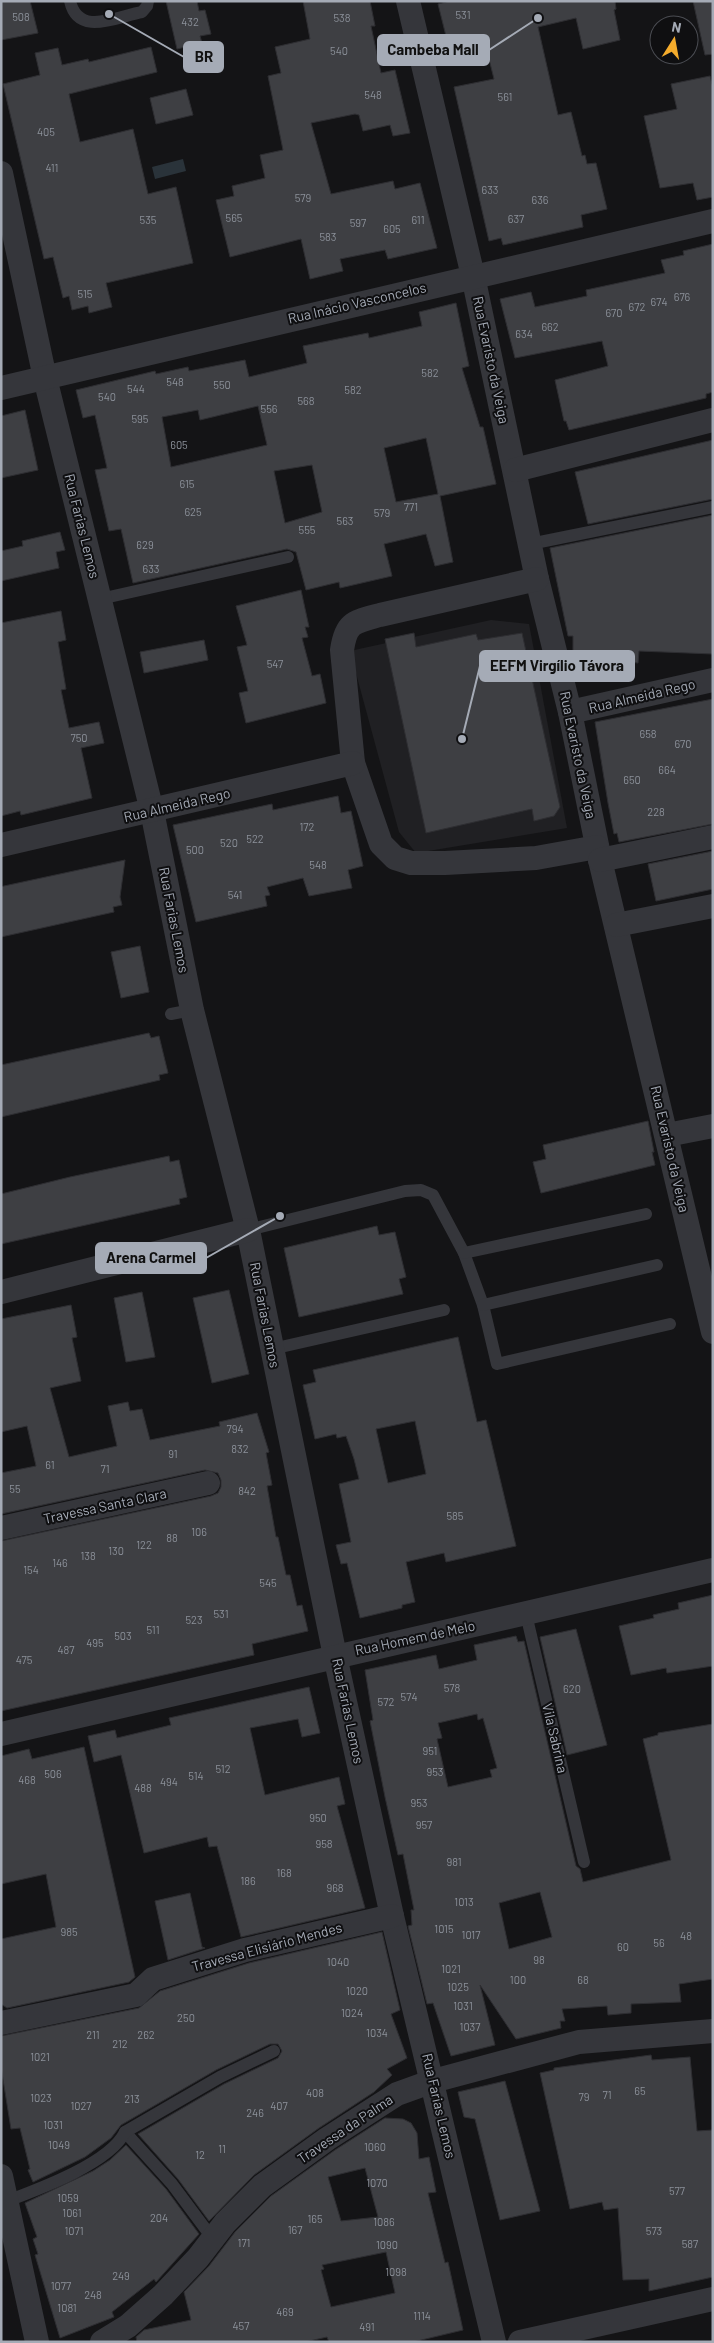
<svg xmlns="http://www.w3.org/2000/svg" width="714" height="2343" font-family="Barlow,sans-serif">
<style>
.built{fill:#202023}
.water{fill:#2a333a}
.building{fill:#3e3f43;stroke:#2e2e32;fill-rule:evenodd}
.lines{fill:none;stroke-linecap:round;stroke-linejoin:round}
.lane{stroke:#35363b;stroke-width:12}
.street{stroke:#35363b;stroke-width:24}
.labels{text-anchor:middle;stroke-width:4;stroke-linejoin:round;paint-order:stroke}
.number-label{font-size:11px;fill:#8b9099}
.street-label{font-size:14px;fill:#a5abb6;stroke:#0f0f11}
.leader{fill:none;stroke:#a5abb6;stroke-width:2}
.callout-dot{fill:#a5abb6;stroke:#0f0f11;stroke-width:2}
.callout{fill:#a5abb6;stroke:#a5abb6;stroke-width:2}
.callout-label{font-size:15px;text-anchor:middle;font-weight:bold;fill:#111}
</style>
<rect width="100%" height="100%" fill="#141416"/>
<path class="built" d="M491 620 529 624 567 828 416 853 399 832 350 651Z"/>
<path class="water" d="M183 159 186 171 155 179 152 167Z"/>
<g class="building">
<path d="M1 1H30L38 33 1 40Z"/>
<path d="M166 1H197L199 11 205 10 211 34 200 36 202 43 177 49Z"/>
<path d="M303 1H370L375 26H371L381 73 395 70 410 133 393 136 390 125 363 131 359 115 355 114 311 123 331 194 393 181 395 189 420 183 437 248 388 259 385 250 340 259 343 271 310 279 301 239 230 257 216 200 234 196 232 186 265 178 260 155 283 150 268 76 281 73 275 47 310 39Z"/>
<path d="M450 1H615L616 9 614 10 620 40 583 49 576 18 538 27 558 115 571 112 582 156 585 155 587 164 596 163 607 209 581 215 583 227 503 245 501 238 489 241 454 87 494 79 485 43 450 52 438 4Z"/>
<path d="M693 1H713V54L705 55Z"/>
<path d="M151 47 157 72 69 94 80 142 133 129 148 194 176 187 193 263 106 283 112 307 89 313 88 306 72 310 69 296 63 298 53 257 44 259 3 84 40 75 35 53 58 48 62 65 88 59 89 62Z"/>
<path d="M710 76 713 88V197L697 200 693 183 660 188 644 116 677 109 671 84Z"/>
<path d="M186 89 193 115 156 124 150 98Z"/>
<path d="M713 244V392L706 394V398L569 430 566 421H564L555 380 608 366 602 341 515 358 500 299 531 292 535 307 587 296 586 290 665 273 661 260 684 255 683 251Z"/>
<path d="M456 303 469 366 462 368 480 427H483L496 484 440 496 453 562 435 566 426 534 384 544 392 576 340 588 339 582 306 590 296 552 287 549 133 583 121 529 109 531 95 470 107 468 95 415 83 418 76 390 155 371 156 374 188 367 189 371 245 360 249 377 307 363 303 346 368 333 369 338 422 326 419 312ZM258 406 267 445 171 467 162 417 198 410 200 420ZM426 438 438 494 396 502 384 448ZM312 465 322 512 285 523 274 471Z"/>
<path d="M25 410 38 470 1 478V416Z"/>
<path d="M713 440V499L588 524 575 472Z"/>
<path d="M713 515V654L639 651 638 663 587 657 573 653V636H568L550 548Z"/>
<path d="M60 532 65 550 56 552 59 568 1 581V551L23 546 22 541Z"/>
<path d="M301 590 309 627H305L308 637 302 638 312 676 320 674 326 703 246 723 239 693 248 691 237 647 247 645 236 606Z"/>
<path d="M61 611 66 640 58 642 66 689 61 690 69 728 99 722 104 743 81 748 92 798 21 815 20 811 1 816V623Z"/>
<path d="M414 633 416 647 476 634 478 640 522 633 560 807 554 816 534 821 532 809 426 833 385 639Z"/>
<path d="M204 640 208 660 144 673 140 652Z"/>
<path d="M713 699V824L619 842 617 833 614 834 608 803 595 722Z"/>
<path d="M338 796 341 813 351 811 363 866 348 870 352 888 309 896 303 878 267 887 270 895 265 896 267 906 196 922 173 825 272 804 273 810Z"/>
<path d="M713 851V889L656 901 648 864Z"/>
<path d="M125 860 120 897 122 905 113 907 114 912 1 937V887L4 886Z"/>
<path d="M140 946 149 992 121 998 111 952Z"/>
<path d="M149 1033 151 1038 159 1036 168 1073 159 1075 160 1080 1 1117V1065Z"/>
<path d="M648 1121 654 1152H652L655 1165 541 1193 533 1162 546 1159 543 1145Z"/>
<path d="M169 1156 170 1162 179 1160 187 1197 179 1199 180 1204 1 1244V1194L70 1177Z"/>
<path d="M377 1226 379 1235 395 1232 406 1277 399 1279 403 1294 299 1317 284 1248Z"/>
<path d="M229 1290 249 1374 212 1383 193 1298Z"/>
<path d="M142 1292 155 1357 126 1362 114 1298Z"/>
<path d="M71 1305 77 1337 72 1338 81 1381 50 1388 69 1457 117 1446 108 1406 128 1402 130 1411 142 1409 150 1440 220 1426 219 1422 257 1413 269 1452 266 1453 272 1485 267 1486 276 1537H278L286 1575H290L297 1606 302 1605 308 1631 252 1644 254 1655 1 1711V1541L211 1496 218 1493 221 1487V1480L218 1473 205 1470 1 1514V1473L36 1466 27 1426 1 1432V1319Z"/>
<path d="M458 1337 477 1422 486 1420 516 1546 446 1562 444 1553 406 1562 415 1602 402 1605V1608L360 1618 347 1563 341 1564 336 1545 351 1542 339 1484 359 1479 354 1459 346 1436 337 1438 336 1434 315 1439 303 1385 316 1382 313 1370ZM415 1421 426 1474 388 1483 376 1429Z"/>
<path d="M713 1595V1666L667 1673 666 1668 631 1675 619 1626 654 1618 653 1615 679 1609 678 1603Z"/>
<path d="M576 1629 607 1745 567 1755 540 1637Z"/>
<path d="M516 1636 518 1642 524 1641 576 1866 580 1869 583 1882 671 1860 643 1739 658 1735V1733L713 1724V1979L679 1984 681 2002 631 2004V2013L608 2015 607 2006 562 2009 565 2021H560L561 2028 516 2039 480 1985 495 2045 451 2056 433 2003 427 2004 408 1926 412 1925 411 1910H414L403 1854 398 1855 385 1797 370 1721 373 1720 365 1670 436 1655 439 1669 477 1660 474 1645ZM477 1714 478 1720 483 1718 497 1768 490 1770 492 1777 448 1787 437 1739 442 1738 438 1723ZM540 1892 552 1937 509 1949 499 1903Z"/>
<path d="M309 1687 320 1733 302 1737 298 1719 250 1728 265 1795 339 1777 345 1804 337 1806 365 1908 241 1937 217 1846 209 1847 207 1837 144 1853 121 1755 94 1762 88 1736 115 1730 117 1738 171 1725 169 1718Z"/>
<path d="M84 1747 135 1977 129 1982 7 2008 1 2004V1939L56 1927 46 1874 1 1884V1756L29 1749 32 1759Z"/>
<path d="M190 1893 202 1947 205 1948 168 1960 155 1901Z"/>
<path d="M382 1932 400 2010 391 2014 407 2058 387 2069 392 2075 374 2092 319 2128 254 2175 209 2221 178 2179 138 2134 224 2084 278 2058 282 2051 278 2044H270L216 2070 121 2125 111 2138 85 2157 33 2182 28 2170 30 2169 20 2128 11 2129 1 2067V2036L139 2008 160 1991 249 1963Z"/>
<path d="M651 2055 652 2060 690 2057 697 2131 713 2130V2277L649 2291V2279L623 2280 618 2208 604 2210 602 2202 570 2209 540 2073 554 2070V2068Z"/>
<path d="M505 2081 540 2211 500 2220 475 2119 464 2117 458 2092Z"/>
<path d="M385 2118 403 2119 411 2123 417 2133 419 2159 429 2157 436 2192 428 2193 445 2263 448 2262 463 2330 413 2342H329L327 2337 305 2342H137L136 2337 144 2330 191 2320 184 2292 209 2266 235 2232 271 2196 335 2150ZM365 2168 378 2217 341 2221 328 2177ZM386 2252 395 2293 331 2307 321 2270 324 2269 322 2265Z"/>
<path d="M126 2145 166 2189 199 2234 156 2282 154 2279 112 2312 114 2317 60 2338 35 2255 38 2254 33 2239 37 2237 25 2203 93 2171 110 2160Z"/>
</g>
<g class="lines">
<g class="lane">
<path d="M70 1C78 37 116 17 142 12L147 6 148 1"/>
<path d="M530 544 713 507"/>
<path d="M100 599 288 557"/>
<path d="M171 1014 192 1010"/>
<path d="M248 1230 405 1191 421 1190 433 1195 464 1253 483 1305 497 1364 670 1324"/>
<path d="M464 1253 646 1214"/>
<path d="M483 1305 657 1265"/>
<path d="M272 1349 444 1310"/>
<path d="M526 1614 584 1862"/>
<path d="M125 2132 172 2184 213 2239"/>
<path d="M7 2201C39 2189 110 2163 125 2132L220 2077 274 2051"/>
</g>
<g class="street">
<path d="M408 1 473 276 537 579 570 712 600 860 713 1332"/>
<path d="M1 173 45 378 152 811 192 1010 248 1230 335 1656 392 1916 494 2342"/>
<path d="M1 388 713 221"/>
<path d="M515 470 713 420"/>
<path d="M537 579 380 615C354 622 346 622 342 650L353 763 381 844 395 858 411 863H445L536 858 597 847"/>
<path d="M570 712 713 680"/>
<path d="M1 845 353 763"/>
<path d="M600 860 713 837"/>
<path d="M616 925 713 906"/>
<path d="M667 1135 713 1126"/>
<path d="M1 1292 248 1230"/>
<path d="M1 1528 208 1483"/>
<path d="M1 1734 713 1570"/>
<path d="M1 2023 136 1995 153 1979 245 1950 392 1916"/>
<path d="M1 2176 37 2342"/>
<path d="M102 2342 128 2326 163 2295 198 2258 225 2223 262 2186 327 2139 397 2094 433 2081 579 2042 713 2031"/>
<path d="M520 2342 713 2299"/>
</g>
</g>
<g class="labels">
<g class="number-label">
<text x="463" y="19">531</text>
<text x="21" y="21">508</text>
<text x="342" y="22">538</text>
<text x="190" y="26">432</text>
<text x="339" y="55">540</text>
<text x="373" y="99">548</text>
<text x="505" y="101">561</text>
<text x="46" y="136">405</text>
<text x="52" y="172">411</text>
<text x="490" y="194">633</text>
<text x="303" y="202">579</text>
<text x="540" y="204">636</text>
<text x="234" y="222">565</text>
<text x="516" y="223">637</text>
<text x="148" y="224">535</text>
<text x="418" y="224">611</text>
<text x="358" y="227">597</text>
<text x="392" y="233">605</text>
<text x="328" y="241">583</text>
<text x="85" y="298">515</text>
<text x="682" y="301">676</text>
<text x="659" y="306">674</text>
<text x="637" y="311">672</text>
<text x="614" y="317">670</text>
<text x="550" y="331">662</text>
<text x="524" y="338">634</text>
<text x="430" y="377">582</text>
<text x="175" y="386">548</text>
<text x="222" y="389">550</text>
<text x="136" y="393">544</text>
<text x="353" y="394">582</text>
<text x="107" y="401">540</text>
<text x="306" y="405">568</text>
<text x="269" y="413">556</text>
<text x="140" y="423">595</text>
<text x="179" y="449">605</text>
<text x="187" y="488">615</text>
<text x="411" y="511">771</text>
<text x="193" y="516">625</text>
<text x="382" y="517">579</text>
<text x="345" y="525">563</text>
<text x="307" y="534">555</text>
<text x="145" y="549">629</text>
<text x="151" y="573">633</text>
<text x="275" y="668">547</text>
<text x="648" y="738">658</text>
<text x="79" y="742">750</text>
<text x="683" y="748">670</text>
<text x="667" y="774">664</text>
<text x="632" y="784">650</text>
<text x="656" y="816">228</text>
<text x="307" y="831">172</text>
<text x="255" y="843">522</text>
<text x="229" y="847">520</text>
<text x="195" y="854">500</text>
<text x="318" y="869">548</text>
<text x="235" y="899">541</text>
<text x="235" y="1433">794</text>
<text x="240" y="1453">832</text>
<text x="173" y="1458">91</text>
<text x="50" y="1469">61</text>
<text x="105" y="1473">71</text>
<text x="15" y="1493">55</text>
<text x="247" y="1495">842</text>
<text x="455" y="1520">585</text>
<text x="199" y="1536">106</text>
<text x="172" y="1542">88</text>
<text x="144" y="1549">122</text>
<text x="116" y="1555">130</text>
<text x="88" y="1560">138</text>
<text x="60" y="1567">146</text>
<text x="31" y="1574">154</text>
<text x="268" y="1587">545</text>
<text x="221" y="1618">531</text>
<text x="194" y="1624">523</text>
<text x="153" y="1634">511</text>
<text x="123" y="1640">503</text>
<text x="95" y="1647">495</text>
<text x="66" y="1654">487</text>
<text x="24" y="1664">475</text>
<text x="452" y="1692">578</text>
<text x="572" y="1693">620</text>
<text x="409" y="1701">574</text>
<text x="386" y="1706">572</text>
<text x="430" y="1755">951</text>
<text x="223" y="1773">512</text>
<text x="435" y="1776">953</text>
<text x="53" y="1778">506</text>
<text x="196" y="1780">514</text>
<text x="27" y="1784">468</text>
<text x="169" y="1786">494</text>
<text x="143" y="1792">488</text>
<text x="419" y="1807">953</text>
<text x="318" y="1822">950</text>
<text x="424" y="1829">957</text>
<text x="324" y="1848">958</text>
<text x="454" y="1866">981</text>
<text x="284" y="1877">168</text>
<text x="248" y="1885">186</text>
<text x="335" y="1892">968</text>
<text x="464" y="1906">1013</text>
<text x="444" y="1933">1015</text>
<text x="69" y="1936">985</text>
<text x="471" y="1939">1017</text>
<text x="686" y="1940">48</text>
<text x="659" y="1947">56</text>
<text x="623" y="1951">60</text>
<text x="539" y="1964">98</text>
<text x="338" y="1966">1040</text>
<text x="451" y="1973">1021</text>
<text x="518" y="1984">100</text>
<text x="583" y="1984">68</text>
<text x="458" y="1991">1025</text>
<text x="357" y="1995">1020</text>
<text x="463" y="2010">1031</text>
<text x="352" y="2017">1024</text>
<text x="186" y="2022">250</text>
<text x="470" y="2031">1037</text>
<text x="377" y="2037">1034</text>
<text x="93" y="2039">211</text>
<text x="146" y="2039">262</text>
<text x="120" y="2048">212</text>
<text x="40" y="2061">1021</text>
<text x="640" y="2095">65</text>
<text x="315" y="2097">408</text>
<text x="607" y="2099">71</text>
<text x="584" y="2101">79</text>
<text x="41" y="2102">1023</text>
<text x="132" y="2103">213</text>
<text x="81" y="2110">1027</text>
<text x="279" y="2110">407</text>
<text x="255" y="2117">246</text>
<text x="53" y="2129">1031</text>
<text x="59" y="2149">1049</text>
<text x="375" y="2151">1060</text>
<text x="222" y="2153">11</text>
<text x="200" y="2159">12</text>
<text x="377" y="2187">1070</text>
<text x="677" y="2195">577</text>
<text x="68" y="2202">1059</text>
<text x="72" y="2217">1061</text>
<text x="159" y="2222">204</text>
<text x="315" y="2223">165</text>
<text x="384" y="2226">1086</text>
<text x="295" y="2234">167</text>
<text x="74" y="2235">1071</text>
<text x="654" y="2235">573</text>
<text x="244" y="2247">171</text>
<text x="690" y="2248">587</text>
<text x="387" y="2249">1090</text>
<text x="396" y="2276">1098</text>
<text x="121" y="2280">249</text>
<text x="61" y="2290">1077</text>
<text x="93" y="2299">248</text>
<text x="67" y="2312">1081</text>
<text x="285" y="2316">469</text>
<text x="422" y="2320">1114</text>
<text x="241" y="2330">457</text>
<text x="367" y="2331">491</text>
</g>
<g class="street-label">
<text transform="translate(357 303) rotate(-13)" y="5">Rua Inácio Vasconcelos</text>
<text transform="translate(491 360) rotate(78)" y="5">Rua Evaristo da Veiga</text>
<text transform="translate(82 526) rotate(76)" y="5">Rua Farias Lemos</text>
<text transform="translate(642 696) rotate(-13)" y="5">Rua Almeida Rego</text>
<text transform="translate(578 755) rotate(78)" y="5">Rua Evaristo da Veiga</text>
<text transform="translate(177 805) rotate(-13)" y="5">Rua Almeida Rego</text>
<text transform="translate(174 920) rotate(79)" y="5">Rua Farias Lemos</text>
<text transform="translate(670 1149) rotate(77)" y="5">Rua Evaristo da Veiga</text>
<text transform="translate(265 1315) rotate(79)" y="5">Rua Farias Lemos</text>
<text transform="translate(105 1506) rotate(-12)" y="5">Travessa Santa Clara</text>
<text transform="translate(415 1638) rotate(-12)" y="5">Rua Homem de Melo</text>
<text transform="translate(348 1711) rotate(78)" y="5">Rua Farias Lemos</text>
<text transform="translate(555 1738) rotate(77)" y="5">Vila Sabrina</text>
<text transform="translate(267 1947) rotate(-15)" y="5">Travessa Elisiário Mendes</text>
<text transform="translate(439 2106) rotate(77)" y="5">Rua Farias Lemos</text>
<text transform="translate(345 2129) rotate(-34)" y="5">Travessa da Palma</text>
</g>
</g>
<path class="leader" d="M538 18L489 50M109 14L184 57M462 739L480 666M280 1216L206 1258"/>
<g class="callout-dot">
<circle cx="538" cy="18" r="5"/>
<circle cx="109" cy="14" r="5"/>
<circle cx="462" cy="739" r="5"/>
<circle cx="280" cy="1216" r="5"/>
</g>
<g class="callout">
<rect x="378" y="35" width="111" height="30" rx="5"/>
<rect x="184" y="42" width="39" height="30" rx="5"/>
<rect x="480" y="651" width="154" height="30" rx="5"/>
<rect x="96" y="1243" width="110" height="30" rx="5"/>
</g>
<g class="callout-label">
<text x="433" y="55">Cambeba Mall</text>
<text x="204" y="62">BR</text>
<text x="557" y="671">EEFM Virgílio Távora</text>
<text x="151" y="1263">Arena Carmel</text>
</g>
<rect width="714" height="2343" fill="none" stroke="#a5abb6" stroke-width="5"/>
<g transform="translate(674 40) rotate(11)"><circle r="24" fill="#0f0f11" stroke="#4b4d53"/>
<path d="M0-4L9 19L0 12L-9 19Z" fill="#f5ac2c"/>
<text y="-8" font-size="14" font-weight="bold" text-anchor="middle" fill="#a5abb6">N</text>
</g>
</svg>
